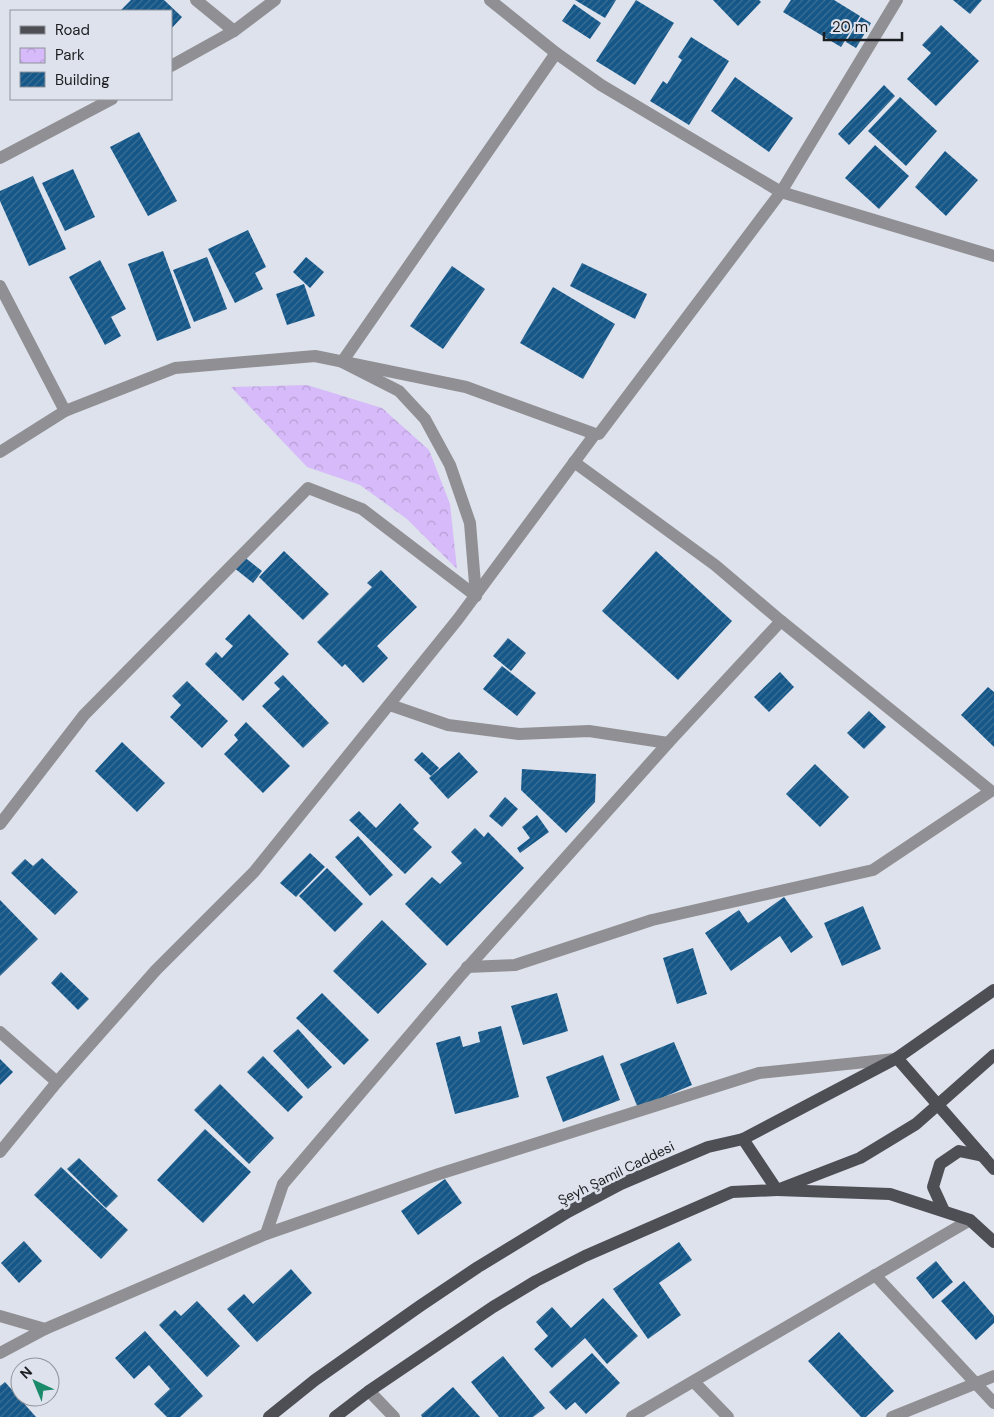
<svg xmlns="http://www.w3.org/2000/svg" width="994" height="1417" font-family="'DM Sans',sans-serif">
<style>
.park{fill:url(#park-crowns)}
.building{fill:url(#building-hatch)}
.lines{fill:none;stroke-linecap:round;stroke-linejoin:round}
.minor{stroke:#909094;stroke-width:12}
.major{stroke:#4e4e55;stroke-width:12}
.labels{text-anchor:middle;stroke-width:5;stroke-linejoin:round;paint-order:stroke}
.street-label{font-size:14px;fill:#1b1d20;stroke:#dee2ec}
</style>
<defs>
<pattern id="park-crowns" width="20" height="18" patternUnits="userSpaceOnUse" patternTransform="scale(1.25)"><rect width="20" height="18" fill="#d6baf9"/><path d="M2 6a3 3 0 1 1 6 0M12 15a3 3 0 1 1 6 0" fill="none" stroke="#b79fd5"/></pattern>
<pattern id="building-hatch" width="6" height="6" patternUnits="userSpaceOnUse" patternTransform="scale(1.25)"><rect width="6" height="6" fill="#145788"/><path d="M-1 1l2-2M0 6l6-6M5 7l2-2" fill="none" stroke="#3e7095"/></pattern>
</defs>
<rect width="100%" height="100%" fill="#dee2ec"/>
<path class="park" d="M307 385 382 408 429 450 450 504 457 569 407 519 360 485 307 467 231 387Z"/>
<g class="building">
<path d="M131 0H164L182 17 171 29V11H120Z"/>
<path d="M575 0H616L605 18Z"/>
<path d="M636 0 674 23 635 85 596 61Z"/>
<path d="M713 0H759L761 2 738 26Z"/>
<path d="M791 0H834L860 16 841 47 783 12Z"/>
<path d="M953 0H982L970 14Z"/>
<path d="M574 4 601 23 590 39 562 21Z"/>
<path d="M861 17 871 23 856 48 846 42Z"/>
<path d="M941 25 979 61 936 106 907 79 931 53 922 45Z"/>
<path d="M691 37 729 61 689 125 650 101 663 81 667 84 682 60 678 57Z"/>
<path d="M735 77 793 118 769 152 711 111Z"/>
<path d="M884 85 895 96 849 145 838 134Z"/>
<path d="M900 97 937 131 906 166 868 131Z"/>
<path d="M139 132 177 201 148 216 110 147Z"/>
<path d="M875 145 909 176 879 209 845 178Z"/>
<path d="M945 151 978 180 946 216 915 187Z"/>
<path d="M73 169 95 217 65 231 42 183Z"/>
<path d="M33 176 66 249 29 266 0 201V191Z"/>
<path d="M248 230 266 267 255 273 263 289 235 303 208 249Z"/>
<path d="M163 251 191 328 157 341 128 264Z"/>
<path d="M207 257 227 309 194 322 173 270Z"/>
<path d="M306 257 324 272 310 288 293 272Z"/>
<path d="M100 260 126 309 111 317 121 336 105 345 69 277Z"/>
<path d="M582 263 647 294 635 319 570 286Z"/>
<path d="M452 266 485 289 443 349 410 326Z"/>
<path d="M304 284 315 316 287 325 276 294Z"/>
<path d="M553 287 615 324 583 379 520 343Z"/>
<path d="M284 551 329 594 303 620 259 577Z"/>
<path d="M656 551 732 621 678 680 602 611Z"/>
<path d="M243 556 262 571 253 583 233 567Z"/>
<path d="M381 570 417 607 377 646 388 658 363 683 345 664 342 667 317 642 372 587 367 583Z"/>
<path d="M249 614 289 654 243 701 205 664 216 652 222 658 233 646 225 639Z"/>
<path d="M508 638 526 653 511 671 493 656Z"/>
<path d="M502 666 536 693 517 716 483 689Z"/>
<path d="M780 672 794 687 769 712 754 697Z"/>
<path d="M283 675 329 723 303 748 262 706 280 689 274 683Z"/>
<path d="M187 681 228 721 202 748 170 717 181 705 172 696Z"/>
<path d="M988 687 994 692V747L961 715Z"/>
<path d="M869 711 886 727 864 749 847 733Z"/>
<path d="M246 722 290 766 263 793 224 754 238 740 234 735Z"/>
<path d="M122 742 165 783 137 812 95 771Z"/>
<path d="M422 752 439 768 431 776 414 760Z"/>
<path d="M459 752 478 772 448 799 429 778Z"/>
<path d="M815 764 849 797 820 827 786 794Z"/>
<path d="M522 769 596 774 595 802 566 833 521 790Z"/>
<path d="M505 797 518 809 502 827 489 816Z"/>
<path d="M400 803 419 823 413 829 432 847 405 874 349 820 359 811 376 828Z"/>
<path d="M537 815 549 832 520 853 517 848 530 838 522 827Z"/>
<path d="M475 828 484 837 488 832 524 868 447 946 405 904 432 877 440 884 462 863 451 852Z"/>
<path d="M358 836 393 875 370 896 335 857Z"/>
<path d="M310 853 325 867 296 897 280 883Z"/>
<path d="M42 858 78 892 55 915 11 873 25 859 33 866Z"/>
<path d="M327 868 363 904 335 932 299 896Z"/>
<path d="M784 897 813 937 791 953 780 936 731 971 705 933 739 910 748 923Z"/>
<path d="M0 900 38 939 0 976Z"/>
<path d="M863 906 881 949 842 966 824 923Z"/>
<path d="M382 920 427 964 378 1014 333 971Z"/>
<path d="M693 948 707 994 677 1004 663 958Z"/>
<path d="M61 972 89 999 78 1010 51 983Z"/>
<path d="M322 993 369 1040 344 1065 296 1018Z"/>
<path d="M557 993 568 1031 523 1045 511 1006Z"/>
<path d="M501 1026 519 1097 455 1114 436 1043 460 1036 463 1047 480 1042 478 1032Z"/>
<path d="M298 1029 332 1067 308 1089 273 1051Z"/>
<path d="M674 1042 692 1085 638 1108 620 1064Z"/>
<path d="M603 1055 620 1100 563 1122 546 1077Z"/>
<path d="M263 1056 303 1097 288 1112 247 1072Z"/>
<path d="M0 1059 13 1072 0 1085Z"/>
<path d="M220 1084 274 1138 249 1164 194 1110Z"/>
<path d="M205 1129 251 1172 203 1223 157 1180Z"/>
<path d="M79 1158 118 1196 106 1208 67 1169Z"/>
<path d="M61 1167 128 1230 101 1259 34 1195Z"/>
<path d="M445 1179 462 1203 418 1235 401 1211Z"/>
<path d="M24 1241 42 1261 19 1283 1 1263Z"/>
<path d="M679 1242 692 1260 659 1283 681 1315 648 1339 613 1289Z"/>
<path d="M936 1261 953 1282 933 1299 916 1278Z"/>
<path d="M291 1269 312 1293 257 1342 227 1309 244 1294 253 1304Z"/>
<path d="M964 1281 994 1316V1323L976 1340 941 1301Z"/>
<path d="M603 1298 638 1336 607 1364 585 1338 552 1368 534 1349 548 1336 536 1322 552 1307 571 1328Z"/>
<path d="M197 1301 240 1346 207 1377 159 1325 175 1310 181 1316Z"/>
<path d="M145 1331 203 1396 180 1417H167L154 1404 170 1389 149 1365 134 1379 115 1358Z"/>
<path d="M839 1332 894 1391 866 1417H861L808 1361Z"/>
<path d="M592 1353 620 1383 586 1414 575 1402 566 1410 549 1392Z"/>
<path d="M503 1356 545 1408 533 1417H499L471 1382Z"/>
<path d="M5 1382 36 1417H0V1386Z"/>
<path d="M453 1387 480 1417H422L421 1415Z"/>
</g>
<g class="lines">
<g class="minor">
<path d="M196 0 234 31"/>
<path d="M490 0 556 53 601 85 781 192 994 256"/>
<path d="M171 66 234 31 275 0"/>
<path d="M0 158 112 99"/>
<path d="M0 286 65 411"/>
<path d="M0 452 65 411 175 368 315 356 466 387 595 434"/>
<path d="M476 596 470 523 450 465 425 419 399 391 342 362 556 53"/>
<path d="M668 743 781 621"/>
<path d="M0 824 84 715 308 488 362 509 476 596"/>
<path d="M467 967 515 965 652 920 873 870 991 791 781 621 715 565 574 462"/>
<path d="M0 1032 57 1082"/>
<path d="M0 1152 57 1082 156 970 254 872 458 619 595 434H599L781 192 897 0"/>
<path d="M266 1234 439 1174 759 1073 895 1059"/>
<path d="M875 1275 994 1403"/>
<path d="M0 1316 45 1329"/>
<path d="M0 1353 45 1329 266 1234 283 1184 460 976 668 743 589 731 519 734 448 725 390 705"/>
<path d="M694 1382 728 1417"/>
<path d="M369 1391 394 1417"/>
<path d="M632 1417 970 1220"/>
<path d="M892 1417 994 1376"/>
</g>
<g class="major">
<path d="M897 1058 994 1169"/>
<path d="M743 1139 777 1190 890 1194 970 1220 994 1242"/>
<path d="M944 1211 933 1187 940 1164 959 1151 983 1156"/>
<path d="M269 1417 315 1380 420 1306 478 1267 568 1212 621 1184 708 1147 743 1139 897 1058 994 990"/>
<path d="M335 1417 369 1391 493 1307 536 1281 585 1256 732 1192 777 1190 860 1158 916 1124 994 1055"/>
</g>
</g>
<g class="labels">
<g class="street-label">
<text transform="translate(616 1173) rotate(-26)" y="5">Şeyh Şamil Caddesi</text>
</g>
</g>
<rect x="10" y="10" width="162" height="90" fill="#dee2ec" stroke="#90939a"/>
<rect x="20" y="26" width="25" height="8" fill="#4e4e55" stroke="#90939a"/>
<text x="55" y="35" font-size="15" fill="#1b1d20">Road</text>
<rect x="20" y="48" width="25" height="15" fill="url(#park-crowns)" stroke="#90939a"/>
<text x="55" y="60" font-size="15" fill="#1b1d20">Park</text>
<rect x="20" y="72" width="25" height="15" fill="url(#building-hatch)" stroke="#90939a"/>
<text x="55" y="85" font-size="15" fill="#1b1d20">Building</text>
<g transform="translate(35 1382) rotate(316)"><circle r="24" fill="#dee2ec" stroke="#90939a"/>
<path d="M0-4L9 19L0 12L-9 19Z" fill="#1b8a6a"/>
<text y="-8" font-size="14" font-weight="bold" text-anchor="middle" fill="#1b1d20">N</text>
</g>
<path d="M824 32v8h78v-8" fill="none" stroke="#1b1d20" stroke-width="2.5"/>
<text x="832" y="32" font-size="15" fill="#1b1d20" stroke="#dee2ec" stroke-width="4" paint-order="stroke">20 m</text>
</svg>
